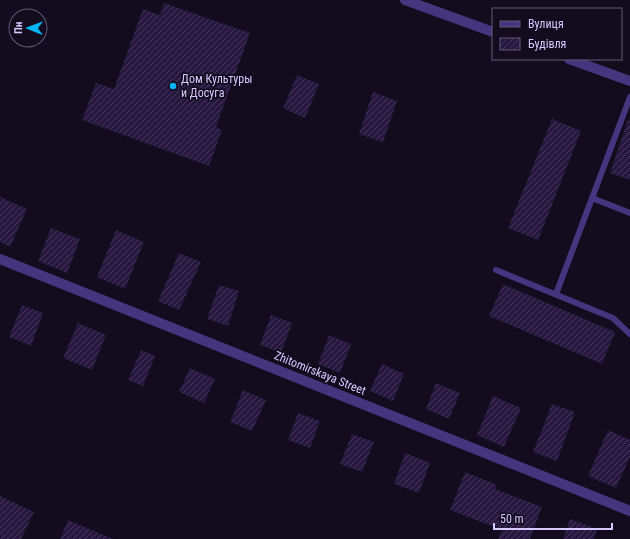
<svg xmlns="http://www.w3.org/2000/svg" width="630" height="539" font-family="'Roboto Condensed',sans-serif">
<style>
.building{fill:url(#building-hatch)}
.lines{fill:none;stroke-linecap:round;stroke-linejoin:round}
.lane{stroke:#44367e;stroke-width:6}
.street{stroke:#44367e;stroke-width:10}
.poi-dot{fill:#00b6f4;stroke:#120c1e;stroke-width:1.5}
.labels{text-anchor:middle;stroke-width:3.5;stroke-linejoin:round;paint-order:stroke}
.poi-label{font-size:12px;fill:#d7c9ff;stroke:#120c1e;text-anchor:start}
.street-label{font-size:12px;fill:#d7c9ff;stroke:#120c1e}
</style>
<defs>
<pattern id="building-hatch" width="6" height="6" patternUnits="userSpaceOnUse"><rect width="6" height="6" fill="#26183f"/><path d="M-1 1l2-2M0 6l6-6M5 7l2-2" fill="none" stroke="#45385c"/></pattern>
</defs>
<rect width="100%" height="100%" fill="#120c1e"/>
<g class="building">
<path d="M164 3 250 33 216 127 222 130 209 166 82 120 96 83 114 89 143 9 160 15Z"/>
<path d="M297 75 319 84 305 118 283 108Z"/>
<path d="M373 92 397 101 383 142 359 134Z"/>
<path d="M552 119 581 131 538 240 508 228Z"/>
<path d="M628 120 630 121V180L610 173Z"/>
<path d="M0 197 27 209 10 247 0 242Z"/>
<path d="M51 228 80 239 67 273 38 261Z"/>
<path d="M116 230 144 242 125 289 97 277Z"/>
<path d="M179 253 201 262 179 310 158 301Z"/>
<path d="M503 284 615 332 602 364 489 316Z"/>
<path d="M219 285 239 291 228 326 207 319Z"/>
<path d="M22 305 43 313 31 346 9 337Z"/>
<path d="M271 315 292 323 281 353 260 345Z"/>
<path d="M78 323 106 335 92 370 63 358Z"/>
<path d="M329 335 351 344 340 373 318 364Z"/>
<path d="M141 350 155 356 143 386 128 380Z"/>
<path d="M382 364 404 374 393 401 370 391Z"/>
<path d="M190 368 215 379 204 403 179 392Z"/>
<path d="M436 383 460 393 449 419 426 409Z"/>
<path d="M243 390 266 400 252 431 230 422Z"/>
<path d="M493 396 521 408 504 447 477 435Z"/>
<path d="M552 404 575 412 557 461 533 452Z"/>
<path d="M298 413 320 421 310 448 288 440Z"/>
<path d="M608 430 630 440V457L616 488 588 476Z"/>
<path d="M352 434 374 442 362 472 340 464Z"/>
<path d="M405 453 430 463 419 493 394 484Z"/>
<path d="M465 472 497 485 495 489 542 507 530 539H498L502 530 450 510Z"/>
<path d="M0 496 34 512 21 539H0Z"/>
<path d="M570 519 597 529 594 539H563Z"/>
<path d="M68 520 113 539H60Z"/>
</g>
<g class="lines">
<g class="lane">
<path d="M592 198 630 213"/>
<path d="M496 270 613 318 630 334"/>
<path d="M556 294 630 97"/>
</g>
<g class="street">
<path d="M405 0 493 32"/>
<path d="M569 59 630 81"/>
<path d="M0 259 630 511"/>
</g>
</g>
<circle class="poi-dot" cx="173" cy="86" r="4"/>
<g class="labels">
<g class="poi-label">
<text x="181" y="83">Дом Культуры<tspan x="181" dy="14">и Досуга</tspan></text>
</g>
<g class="street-label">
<text transform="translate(320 373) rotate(22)" y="4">Zhitomirskaya Street</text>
</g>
</g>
<rect x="492" y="8" width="130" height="52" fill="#120c1e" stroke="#615878"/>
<rect x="500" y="21" width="20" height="6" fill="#44367e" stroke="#615878"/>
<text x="528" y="28" font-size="12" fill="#d7c9ff">Вулиця</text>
<rect x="500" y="38" width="20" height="12" fill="url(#building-hatch)" stroke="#615878"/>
<text x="528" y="48" font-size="12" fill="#d7c9ff">Будівля</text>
<g transform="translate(28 28) rotate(271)"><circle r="19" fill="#120c1e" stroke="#615878"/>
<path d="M0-3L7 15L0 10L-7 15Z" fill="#00b6f4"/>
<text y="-6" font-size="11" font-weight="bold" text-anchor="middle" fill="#d7c9ff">Пн</text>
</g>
<path d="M494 523v6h118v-6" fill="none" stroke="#d7c9ff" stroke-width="2"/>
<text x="500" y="523" font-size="12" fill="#d7c9ff" stroke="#120c1e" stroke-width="3" paint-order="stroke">50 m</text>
</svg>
